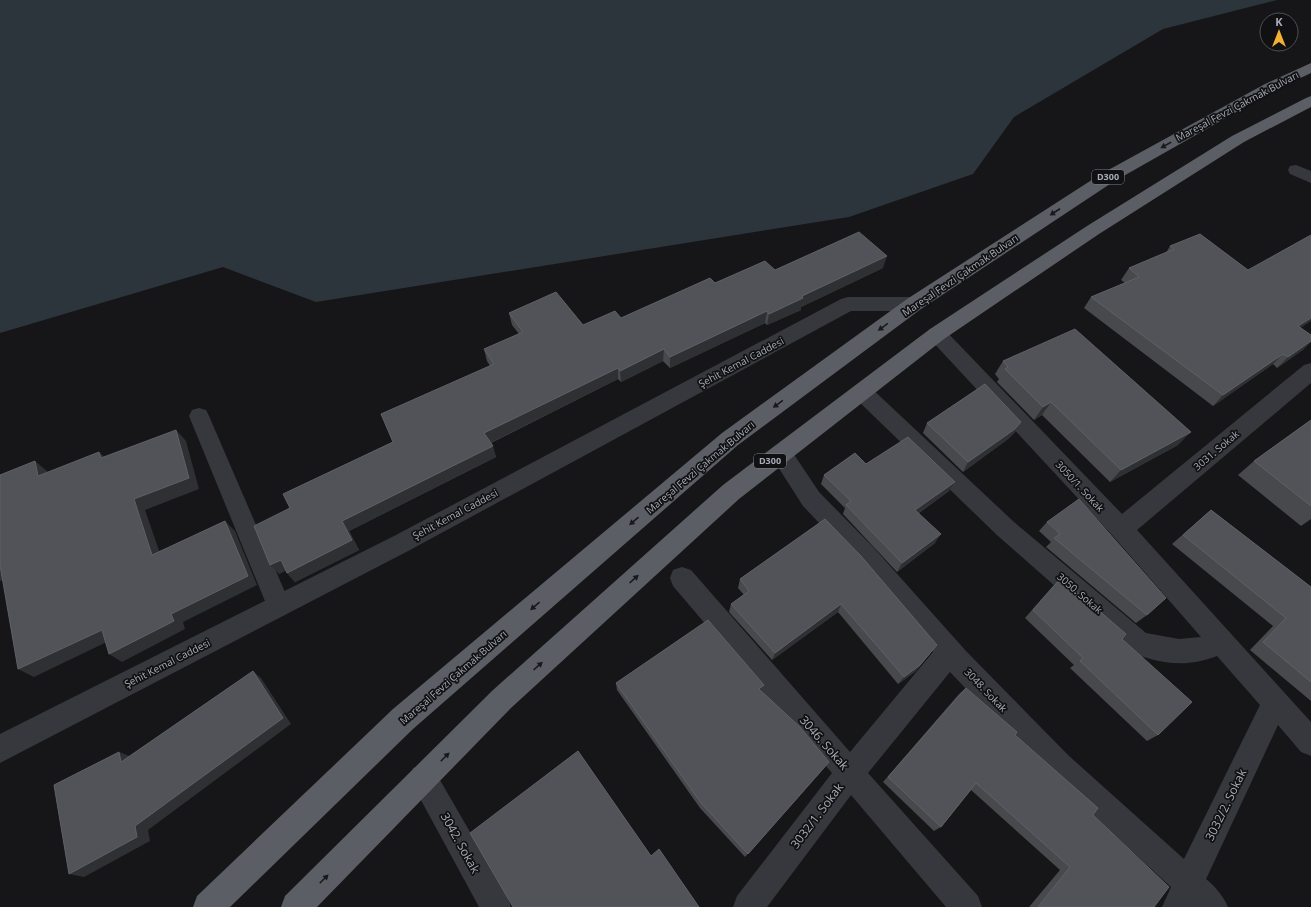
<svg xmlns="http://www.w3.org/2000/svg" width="1311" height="907" font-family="'Open Sans',sans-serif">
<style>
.water{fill:#2c353c}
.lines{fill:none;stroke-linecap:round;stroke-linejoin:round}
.service{fill:#37383d;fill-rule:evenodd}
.minor{fill:#37383d;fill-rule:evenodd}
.trunk{fill:#5b5e65;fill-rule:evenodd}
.wall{fill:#47494d}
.shaded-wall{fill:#2f3033}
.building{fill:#525359;stroke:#5f6168}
.oneway{fill:#18191b}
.labels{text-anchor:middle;stroke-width:3.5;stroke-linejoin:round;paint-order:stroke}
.shield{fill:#111113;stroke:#7b7e86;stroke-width:1}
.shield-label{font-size:9px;font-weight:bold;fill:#a8adb8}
.street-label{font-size:10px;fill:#a8adb8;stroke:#111113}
.near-street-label{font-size:12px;fill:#a8adb8;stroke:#111113}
</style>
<rect width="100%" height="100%" fill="#161618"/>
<path class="water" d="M0 0H1277L1163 29 1014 117 973 174 849 217 316 302 223 267 0 333Z"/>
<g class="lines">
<g class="service">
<path d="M199 408 206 410 209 416 291 606 287 614 279 617 271 614 267 606 189 416 192 410Z"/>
<path d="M1189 869C1205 875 1221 891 1228 907H1193L1179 893 1175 883 1179 873Z"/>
</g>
<g class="minor">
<path d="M1296 165 1311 171V183L1290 174 1288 170 1290 166Z"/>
<path d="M848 297H914L921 299 924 304 921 309 914 311H851L410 550 0 763V734L394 536 841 299Z"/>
<path d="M937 327 944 329 1122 514 1304 365 1311 363V383L1137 530 1311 722V756L1301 752 1278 725 1193 907H1162L1171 887 1048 775 950 672 868 773 978 896 982 907H946L851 795 767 907H733L737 896 832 773 673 586 670 578 673 570 682 567 691 570 850 752 933 652 858 564 803 506 773 459 770 453 773 447 781 444 789 447 819 492 874 548 966 651 1068 755 1184 859 1260 705 1217 656C1186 668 1160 664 1130 652L998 536 855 398 852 392 855 386 862 384 869 386 1014 522 1146 633 1179 639 1201 637 1113 536 930 339 927 334 930 329Z"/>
<path d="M423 764 433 768 507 896 511 907H479L409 778 413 768Z"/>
</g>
<g class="trunk">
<path d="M1311 63V73L1275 90 1113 182 921 309 738 445 413 729 230 907H193L197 896 393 709 722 433 907 299 1101 174 1265 84Z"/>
<path d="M1311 96V107L1244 142 1099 234 944 339 739 499 511 708 317 907H281L285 896 493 690 723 485 930 329 1087 226 1232 136 1306 98Z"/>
</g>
</g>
<g class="wall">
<path d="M1170 246 1301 328 1304 349 1277 368 1273 364 1213 406 1084 308 1091 297 1125 283 1121 280 1129 268 1166 253Z"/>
<path d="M883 268 801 307V310L767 325 765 323 670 368 663 361 621 382 618 379 491 443 496 457 349 531 359 550 295 582 287 573 286 570 279 574 290 508 393 442 490 366 487 361 484 349 519 334 512 325 509 313 583 325 621 318 715 283 775 270Z"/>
<path d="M1003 361 1178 445 1110 482 1042 415 1034 420 997 382 999 379 995 374Z"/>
<path d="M1311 420V519L1301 526 1238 475 1254 461Z"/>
<path d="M1021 422 1015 432 1008 439 963 472 923 433 927 423Z"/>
<path d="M866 464 949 491 919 513 935 543 897 572 843 514 845 508 821 484 824 475Z"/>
<path d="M1211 510 1311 587V701L1250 650 1273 626 1172 544Z"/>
<path d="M825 519 937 645 915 672 898 684 838 612 772 660 729 612 731 604 744 595 738 588 740 579Z"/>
<path d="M1047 522 1147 615 1136 623 1046 547 1051 542 1039 531Z"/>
<path d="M1061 578 1122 639 1158 735 1147 741 1070 668 1074 665 1025 618 1053 586Z"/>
<path d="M616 683 764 685 762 691 825 767 745 857 700 808 617 690Z"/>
<path d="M966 688 1015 735 1093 815 1154 907H1029L1060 870 971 790 941 827 934 831 883 782 959 694Z"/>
</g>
<g class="shaded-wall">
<path d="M887 256 883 268 801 307V310L767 325 769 314 802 296Z"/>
<path d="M767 311 765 323 670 368V357Z"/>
<path d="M1311 318V321L1287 337 1298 326Z"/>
<path d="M1311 341V342L1304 349 1277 368 1288 357Z"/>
<path d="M664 349 663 361 621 382 620 371Z"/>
<path d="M1283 354 1273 364 1213 406 1223 395Z"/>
<path d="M618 368V379L488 444 484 433Z"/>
<path d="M1051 402 1042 415 1034 420 1043 407Z"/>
<path d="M1021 422 1015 432 1008 439 963 472 968 462Z"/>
<path d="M176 430 186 441 199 489 145 510 164 565 152 555 134 499Z"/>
<path d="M1191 432 1178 445 1110 482 1121 470Z"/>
<path d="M493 446 496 457 349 531 359 550 295 582 287 573 342 521Z"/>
<path d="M99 452 111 463 101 458Z"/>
<path d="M35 461 48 472 38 476Z"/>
<path d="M955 482 949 491 910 519 915 510Z"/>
<path d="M225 521 235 531 257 585 183 622 185 629 122 662 109 654 171 614Z"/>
<path d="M941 534 935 543 897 572 902 563Z"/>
<path d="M281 560 289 569 279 574 270 565Z"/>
<path d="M0 565 15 575 0 581Z"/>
<path d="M841 604 838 612 772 660 775 653Z"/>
<path d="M102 630 115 638 34 677 18 669Z"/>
<path d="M920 665 915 672 898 684 904 677Z"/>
<path d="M253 671 261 678 291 724 148 830 150 841 84 877 69 874 135 826Z"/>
<path d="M764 685 761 692 759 689Z"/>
<path d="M119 752 132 757 121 762Z"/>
</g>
<g class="building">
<path d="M859 232 887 256 802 296 803 298 769 314 767 311 670 357 664 349 620 371 618 368 484 433 493 446 342 521 352 540 287 573 281 560 270 565 254 526 290 508 283 494 393 442 381 414 494 364 484 349 523 332 509 313 556 292 583 325 615 311 621 318 710 278 715 283 765 261 775 270Z"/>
<path d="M1200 234 1248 270 1311 235V318L1298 326 1311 335V341L1288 357 1283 354 1223 395 1091 297 1139 277 1129 268 1174 249 1170 246Z"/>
<path d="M1075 329 1191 432 1121 470 1051 402 1043 407 1005 369 1008 367 1003 361Z"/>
<path d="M985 384 1021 422 1015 429 968 462 927 423Z"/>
<path d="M1311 420V506L1254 461Z"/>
<path d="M176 430 189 478 134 499 152 555 225 521 248 576 171 614 174 621 109 654 102 630 18 669 0 565V475L35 461 38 476 99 452 101 458Z"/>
<path d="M908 437 955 482 915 510 941 534 902 563 846 505 851 501 824 475 855 453 866 464Z"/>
<path d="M1079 499 1166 598 1147 615 1054 538 1060 534 1047 522Z"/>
<path d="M1211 510 1311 587V682L1263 642 1286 618 1183 535Z"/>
<path d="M825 519 861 556 937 645 920 665 904 677 841 604 775 653 731 604 749 591 740 579Z"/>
<path d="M1061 578 1126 634 1122 639 1192 702 1158 735 1080 661 1083 658 1033 610Z"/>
<path d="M708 620 764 685 759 689 800 727 829 762 748 854 701 803 616 683Z"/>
<path d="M253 671 283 718 135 826 137 837 69 874 54 785 119 752 121 762Z"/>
<path d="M966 688 1017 732 1015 735 1098 808 1093 815 1169 887 1154 907H1038L1070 867 976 783 941 827 888 777Z"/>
<path d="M578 751 651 856 659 849 699 907H513L470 833Z"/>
</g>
<defs><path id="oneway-solid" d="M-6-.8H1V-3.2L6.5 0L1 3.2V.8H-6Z"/></defs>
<g class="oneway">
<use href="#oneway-solid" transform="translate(1166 145) rotate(151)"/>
<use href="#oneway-solid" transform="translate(1055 212) rotate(147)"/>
<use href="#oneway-solid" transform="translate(883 327) rotate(144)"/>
<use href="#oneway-solid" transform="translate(778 404) rotate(144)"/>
<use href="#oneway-solid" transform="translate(634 521) rotate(139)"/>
<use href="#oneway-solid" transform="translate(634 579) rotate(-42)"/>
<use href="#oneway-solid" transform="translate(535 606) rotate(139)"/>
<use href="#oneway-solid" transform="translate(538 666) rotate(-42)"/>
<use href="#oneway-solid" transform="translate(445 757) rotate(-45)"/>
<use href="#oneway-solid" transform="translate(324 879) rotate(-45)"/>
</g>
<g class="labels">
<g class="shield">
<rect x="1092" y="170" width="32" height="14" rx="3"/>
<rect x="754" y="454" width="32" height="14" rx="3"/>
</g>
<g class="shield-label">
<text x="1108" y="180">D300</text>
<text x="770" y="464">D300</text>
</g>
<g class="street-label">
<text transform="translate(1237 106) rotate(-28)" y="4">Mareşal Fevzi Çakmak Bulvarı</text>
<text transform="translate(960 275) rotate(-34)" y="4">Mareşal Fevzi Çakmak Bulvarı</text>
<text transform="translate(741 362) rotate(-28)" y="4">Şehit Kemal Caddesi</text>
<text transform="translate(1216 450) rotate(-40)" y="4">3031. Sokak</text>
<text transform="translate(700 467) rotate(-40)" y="4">Mareşal Fevzi Çakmak Bulvarı</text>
<text transform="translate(1080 486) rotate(47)" y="4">3050/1. Sokak</text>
<text transform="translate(455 514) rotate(-28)" y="4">Şehit Kemal Caddesi</text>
<text transform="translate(1080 593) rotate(41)" y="4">3050. Sokak</text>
<text transform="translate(167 663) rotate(-27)" y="4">Şehit Kemal Caddesi</text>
<text transform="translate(453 677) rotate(-41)" y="4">Mareşal Fevzi Çakmak Bulvarı</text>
<text transform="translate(986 690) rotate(46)" y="4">3048. Sokak</text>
</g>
<g class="near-street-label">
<text transform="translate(824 743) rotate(49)" y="4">3046. Sokak</text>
<text transform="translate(1226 805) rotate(-64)" y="4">3032/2. Sokak</text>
<text transform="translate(817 816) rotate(-53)" y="4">3032/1. Sokak</text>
<text transform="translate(460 843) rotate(61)" y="4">3042. Sokak</text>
</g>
</g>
<g transform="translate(1279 32)"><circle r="19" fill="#111113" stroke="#4d4f55"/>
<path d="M0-3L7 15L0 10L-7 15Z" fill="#f2b134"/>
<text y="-6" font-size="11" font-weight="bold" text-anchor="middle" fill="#a8adb8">K</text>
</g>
</svg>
